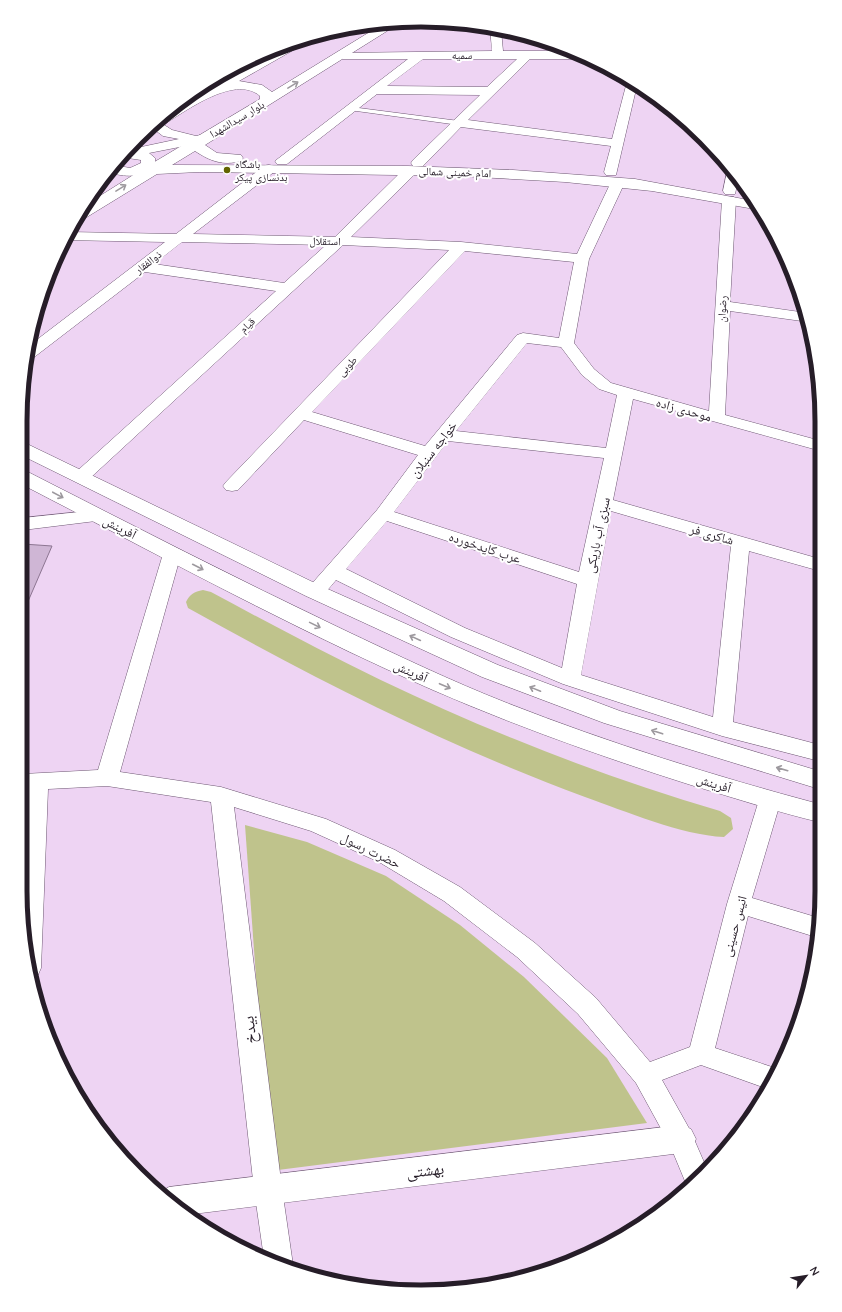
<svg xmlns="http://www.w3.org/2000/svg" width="842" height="1312" font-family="Quicksand,'Noto Naskh Arabic',sans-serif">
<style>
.green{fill:#bfc38c}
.building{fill:#cfb6d5;stroke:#8d7692}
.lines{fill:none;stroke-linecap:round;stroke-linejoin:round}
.lane-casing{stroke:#6e5873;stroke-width:1}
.street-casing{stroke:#6e5873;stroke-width:1}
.secondary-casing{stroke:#6e5873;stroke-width:1}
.lane{fill:#fff;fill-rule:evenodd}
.street{fill:#fff;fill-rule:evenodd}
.secondary{fill:#fff;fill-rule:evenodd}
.oneway{stroke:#9d999e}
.poi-dot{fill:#626400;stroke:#fff;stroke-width:1.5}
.labels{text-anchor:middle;stroke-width:4;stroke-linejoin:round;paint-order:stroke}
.far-street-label{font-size:11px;fill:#261d28;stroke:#fff}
.far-poi-label{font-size:11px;fill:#261d28;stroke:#fff;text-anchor:start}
.street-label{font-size:13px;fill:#261d28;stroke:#fff}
.near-street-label{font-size:16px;fill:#261d28;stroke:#fff}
.rim{fill:none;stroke:#261d28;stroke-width:5}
</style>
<rect width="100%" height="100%" fill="#eed4f3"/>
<g class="green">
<path d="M203 590 211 592C309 645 408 697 512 738 580 766 649 790 720 811L731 818 733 829 724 837C681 835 625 811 585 797 447 746 317 680 188 608L186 602C190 594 194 592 203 590Z"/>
<path d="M245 825 307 842 386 876 460 925 524 977 607 1058 647 1123 270 1171Z"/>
</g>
<path class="building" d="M23 544 52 546 23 613Z"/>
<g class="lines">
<g class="lane-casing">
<path id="lane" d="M351 107 459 121 462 123 459 125 349 110 348 109Z"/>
</g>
<g class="street-casing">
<g id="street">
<path d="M490 27 501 30 503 51H572L584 57 580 59H530L468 120 612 139 628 78 637 85 616 175H606L604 172 611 146 461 127 423 166H413L411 163 413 160 480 95 377 94 287 164H277L275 161 408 59H343L337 55 339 53 492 51ZM423 59H517L487 87 387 86Z"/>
<path d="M270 51 280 53 282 55 276 59 255 57Z"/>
<path d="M158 121 172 130 196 136 205 134 211 138 205 142 149 153 155 158V165C145 179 122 177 109 172L114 165 130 168 141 163V160L121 157 127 150 179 139 163 136 151 127Z"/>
<path d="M269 165 274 166 276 169 274 172 193 234 335 237 405 168H415L417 171 415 174 351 237 461 242 577 254 611 182 613 179H623L625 182 589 259 574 343 594 369 611 383 709 411 722 200 724 197H734L736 200 730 302 807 313 809 322 730 311 725 415 821 441V451L633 399 613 500 820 559V571L749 551 733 722 820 745 819 761 722 736 563 684 451 637 336 580C328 589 322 600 308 596L305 592 308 588 377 510 418 455 304 420 238 490 232 491 226 490 223 486 226 482 449 250 343 245 88 480 82 481 76 480 73 476 76 472 276 291 145 272 33 358 26 359 30 345 165 242 64 240 68 232 176 234 264 166ZM182 242 326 245 284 283 154 264ZM465 251 574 262 559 338 523 333 517 335 425 446 312 412ZM527 343 561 347 582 375 599 389 617 395 606 448 456 431ZM448 441 604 458 579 572 394 512ZM611 511 731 546 713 717 581 675ZM387 521 577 584 562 668 465 628 346 569Z"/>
<path d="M728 167 739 176 735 194H725L723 191Z"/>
<path d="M94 192 97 193 106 203 104 206H94L88 200Z"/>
<path d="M98 510 104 512 107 516 104 520 23 530V518Z"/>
<path d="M172 548 179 550 181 554 120 772 221 787 326 819 395 850 460 887 535 943 596 998 650 1062 690 1047 727 904 759 800 762 794 770 792 778 794 781 800 752 898 819 918V938L748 916 715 1048 778 1069 768 1089 701 1065 662 1080 690 1130 707 1169 687 1186 670 1145 636 1083 578 1014 517 957 444 901 379 862 311 831 234 807 282 1189 293 1265 291 1270 264 1258 254 1189 211 802 107 786 48 789 41 968 38 975 31 977 23 944V835L26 790H23V774L98 770 163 554 165 550Z"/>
</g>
</g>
<g class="secondary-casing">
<g id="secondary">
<path d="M395 21H403L205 145 217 153 241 155 243 158 241 161C223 166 210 161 195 151L172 165 408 166 513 170 635 179 754 201 760 210 652 191 565 182 460 176 199 172 157 174 82 220 74 221 84 206 146 167 260 99V96C234 73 182 114 158 128H150L169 110 277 49 312 36 311 40 239 81 262 85 272 92 386 22Z"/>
<path d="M23 442 321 586 498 665 620 711 819 771V789L604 723 482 677 306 596 23 456Z"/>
<path d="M23 471 30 473C134 526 237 579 342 629 397 655 451 681 507 703 609 743 714 776 819 804V822C777 812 735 798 694 786 593 754 493 718 397 674 270 616 147 549 23 485Z"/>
<path d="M681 1125 691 1129 696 1139 691 1149 681 1153 185 1215 158 1193 169 1187Z"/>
</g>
</g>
<use href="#lane" class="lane"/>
<use href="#street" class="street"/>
<use href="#secondary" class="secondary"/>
</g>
<defs><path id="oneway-shaft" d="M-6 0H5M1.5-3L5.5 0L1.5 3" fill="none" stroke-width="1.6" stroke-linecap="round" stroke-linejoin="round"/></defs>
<g class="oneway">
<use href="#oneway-shaft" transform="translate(293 85) rotate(-31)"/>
<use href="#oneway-shaft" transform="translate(121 188) rotate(-32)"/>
<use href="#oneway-shaft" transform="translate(58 495) rotate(28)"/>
<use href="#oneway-shaft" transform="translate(198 567) rotate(27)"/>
<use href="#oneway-shaft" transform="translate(315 625) rotate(26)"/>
<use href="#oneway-shaft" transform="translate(415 638) rotate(-155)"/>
<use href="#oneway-shaft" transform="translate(445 686) rotate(23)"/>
<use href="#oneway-shaft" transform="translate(535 689) rotate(-158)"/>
<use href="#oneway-shaft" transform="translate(657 732) rotate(-162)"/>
<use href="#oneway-shaft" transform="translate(782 769) rotate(-164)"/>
</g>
<circle class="poi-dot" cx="227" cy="170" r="4"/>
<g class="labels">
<g class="far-street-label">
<text x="462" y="59">سمیه</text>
<text transform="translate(237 119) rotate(-31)" y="4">بلوار سیدالشهدا</text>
<text transform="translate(455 172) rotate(2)" y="4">امام خمینی شمالی</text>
<text transform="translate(325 241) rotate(1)" y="4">استقلال</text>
<text transform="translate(148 262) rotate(-37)" y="4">ذوالفقار</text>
<text transform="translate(722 309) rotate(-87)" y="4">رضوان</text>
<text transform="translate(247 325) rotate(-42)" y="4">قیام</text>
<text transform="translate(347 366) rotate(-46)" y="4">طوبی</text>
</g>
<g class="far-poi-label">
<text x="235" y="168">باشگاه<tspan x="235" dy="13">بدنسازی پیکر</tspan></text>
</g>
<g class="street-label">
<text transform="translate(684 409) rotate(16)" y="5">موحدی زاده</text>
<text transform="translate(433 449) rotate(-52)" y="5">خواجه سنبلان</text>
<text transform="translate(120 527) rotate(27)" y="5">آفرینش</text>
<text transform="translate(712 534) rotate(16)" y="5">شاکری فر</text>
<text transform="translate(597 535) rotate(-78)" y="5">سبزی آب باریکی</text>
<text transform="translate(485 547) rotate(18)" y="5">عرب کایدخورده</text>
<text transform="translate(411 671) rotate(24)" y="5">آفرینش</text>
<text transform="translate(714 783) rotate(17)" y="5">آفرینش</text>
<text transform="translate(371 850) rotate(26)" y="5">حضرت رسول</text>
<text transform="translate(734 926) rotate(-75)" y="5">انیس حسینی</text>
</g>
<g class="near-street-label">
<text transform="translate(249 1030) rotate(-97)" y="6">بیدخ</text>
<text transform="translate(425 1170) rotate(-7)" y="6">بهشتی</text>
</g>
</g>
<path d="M0 0H842V1312H0ZM421 27H421A394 394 0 0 1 815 421V891A394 394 0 0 1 421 1285H421A394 394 0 0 1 27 891V421A394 394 0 0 1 421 27Z" fill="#fff" fill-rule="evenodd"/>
<path class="rim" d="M421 27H421A394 394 0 0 1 815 421V891A394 394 0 0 1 421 1285H421A394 394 0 0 1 27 891V421A394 394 0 0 1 421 27Z"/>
<g transform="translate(806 1276) rotate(60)" stroke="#ffffff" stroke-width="3" paint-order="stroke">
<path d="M0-3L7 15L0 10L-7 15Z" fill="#261d28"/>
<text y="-6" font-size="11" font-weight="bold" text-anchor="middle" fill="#261d28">N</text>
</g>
</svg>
